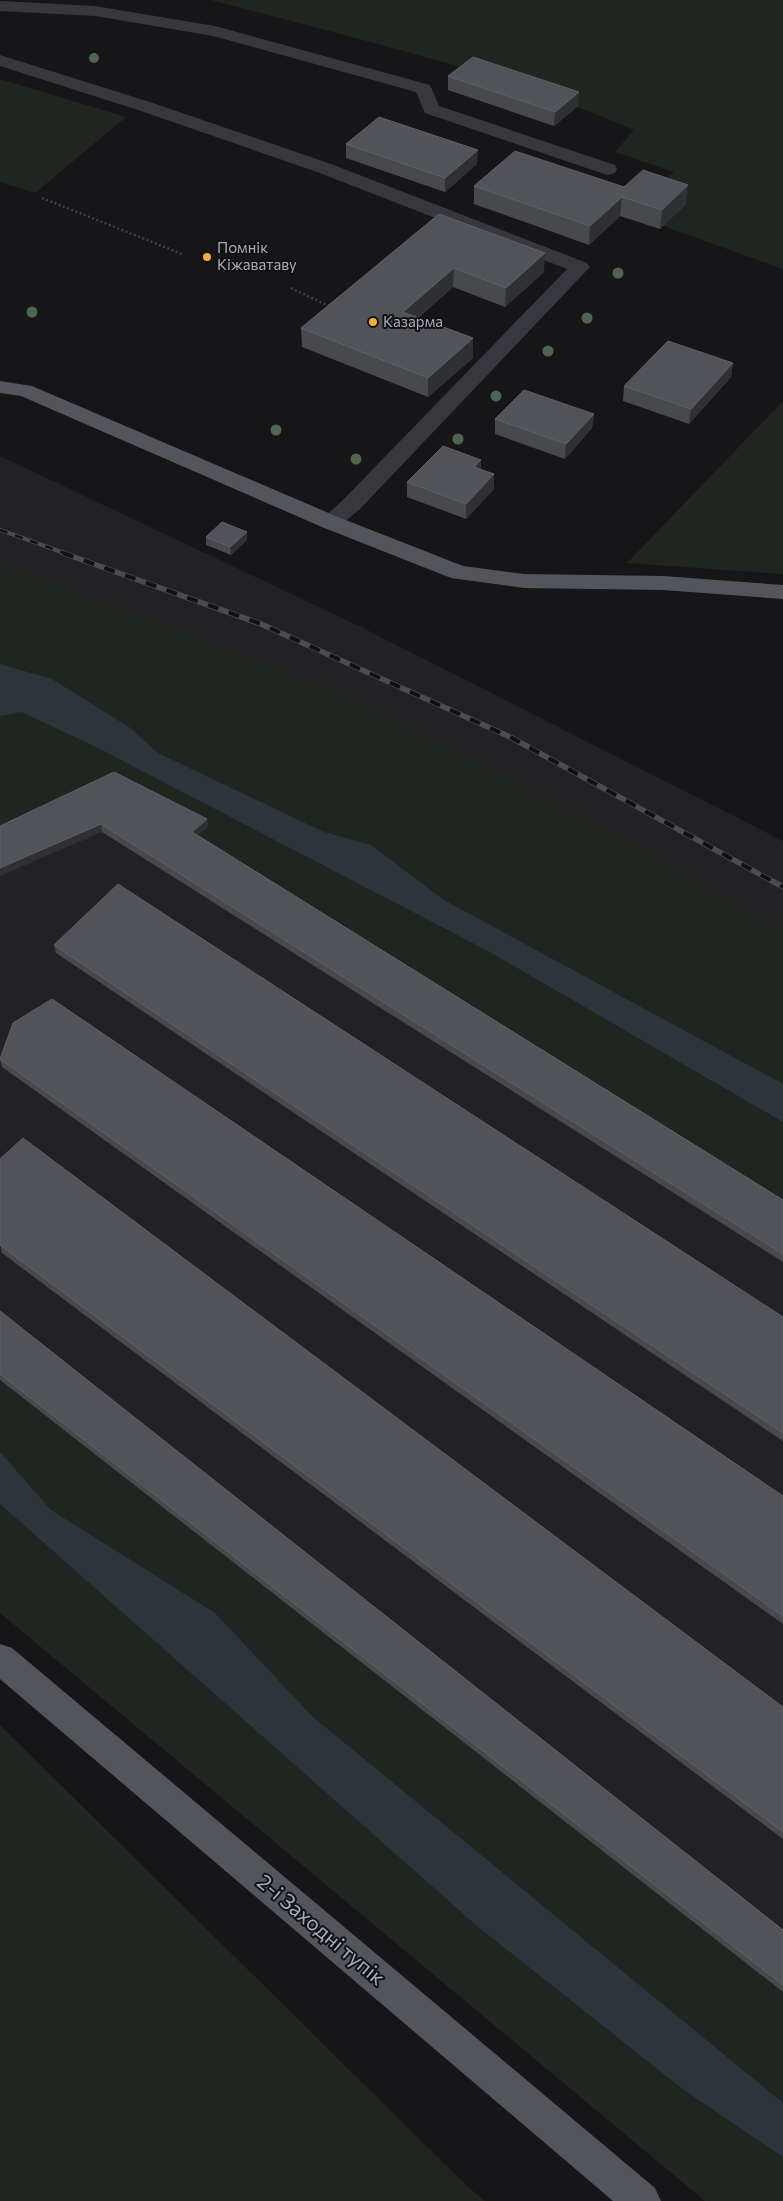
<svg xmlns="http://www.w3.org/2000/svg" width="783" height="2201" font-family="Commissioner,sans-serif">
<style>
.built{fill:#222225}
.green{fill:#1e261f}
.water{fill:#2c353c}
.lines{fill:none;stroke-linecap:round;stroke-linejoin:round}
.path{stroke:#3d3f44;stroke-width:2.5;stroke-dasharray:2 2.5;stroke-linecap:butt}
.minor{fill:#37383d;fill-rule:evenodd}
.major{fill:#53555c;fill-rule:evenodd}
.rail-far1-casing{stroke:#4a4c52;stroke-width:4}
.rail-casing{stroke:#4a4c52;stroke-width:5.5}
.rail-far1{stroke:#111113;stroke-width:2.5;stroke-dasharray:8;stroke-linecap:butt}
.rail{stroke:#111113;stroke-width:4;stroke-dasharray:11;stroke-linecap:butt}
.tree{fill:#506452}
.wall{fill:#47494d}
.shaded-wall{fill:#2f3033}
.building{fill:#525359;stroke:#5f6168}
.poi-dot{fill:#f2b134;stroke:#111113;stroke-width:2}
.labels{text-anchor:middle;stroke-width:4;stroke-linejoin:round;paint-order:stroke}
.far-poi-label{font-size:15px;fill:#a8adb8;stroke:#111113;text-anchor:start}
.near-street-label{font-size:21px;fill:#a8adb8;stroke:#111113}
</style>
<rect width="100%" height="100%" fill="#161618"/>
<g class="built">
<path d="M0 456 363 628 783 841V1016L0 609Z"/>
<path d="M115 780 235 832 783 1202V1992L0 1380V835Z"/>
</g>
<g class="green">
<path d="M211 0H783V269L663 226 653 193 674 172 615 152 634 130C498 71 353 38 211 0Z"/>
<path d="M0 79 126 117 35 193 0 182Z"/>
<path d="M783 401V574L627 563Z"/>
<path d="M0 562 355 698 654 854 783 931V1208L193 840 207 826 0 835Z"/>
<path d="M0 1380 783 1992V2201H705L0 1613Z"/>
<path d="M0 1725 466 2185 485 2201H0Z"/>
</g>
<g class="water">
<path d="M0 664 52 679 129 727 158 753 324 832 371 845 444 900 783 1084V1122L488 951 98 748 22 712 0 716Z"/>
<path d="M0 1452 51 1510 215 1613 313 1717 783 2103V2157L684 2090 477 1926 0 1504Z"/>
</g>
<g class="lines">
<g class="path">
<path d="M42 198 182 254"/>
<path d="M291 288 331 307"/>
</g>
<g class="minor">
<path d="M0 1 95 6 215 26 430 85 439 106 615 165 617 169 615 173 608 175 601 173 425 113 416 92 213 36 95 16 0 11Z"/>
<path d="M0 55 150 102 331 164 587 263 590 267 359 510C347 519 338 531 322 527L319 522 343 500 567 269 317 172 138 110 0 66Z"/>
</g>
<g class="major">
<path d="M0 381 32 386 338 517 463 566 524 574 663 576 783 585V599L663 590 524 588 451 578 322 527 21 396 0 393Z"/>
<path d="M0 1644 12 1648 655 2188 661 2201H613L0 1679Z"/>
</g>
<g class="rail-far1-casing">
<path id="rail-far1" d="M0 530 67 554"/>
</g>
<g class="rail-casing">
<path id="rail" d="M63 553 261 624 512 738 783 887"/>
</g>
<use href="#rail-far1" class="rail-far1"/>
<use href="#rail" class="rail"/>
</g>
<g class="tree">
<circle cx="94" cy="58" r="5"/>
<circle cx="618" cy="273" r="5.5"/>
<circle cx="32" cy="312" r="5.5"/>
<circle cx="587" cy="318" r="5.5"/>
<circle cx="548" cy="351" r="5.5"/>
<circle cx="496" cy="396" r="5.5"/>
<circle cx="276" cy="430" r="5.5"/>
<circle cx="458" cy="439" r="5.5"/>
<circle cx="356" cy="459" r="5.5"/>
</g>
<g class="wall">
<path d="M448 76 578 106 554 126 448 90Z"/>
<path d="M346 144 477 164 445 192 346 158Z"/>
<path d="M474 186 624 187 686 204 660 229 620 216 589 245 474 204Z"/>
<path d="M439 214 544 272 505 307 453 287 418 318 473 338V358L428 397 302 347 301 328Z"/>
<path d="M733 363 731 377 689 424 623 401 624 386Z"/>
<path d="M594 414 592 428 565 459 495 434V419Z"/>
<path d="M481 460V470L494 474V489L466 519 407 497V482Z"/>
<path d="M247 532V540L231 555 206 545V537Z"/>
<path d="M207 819 208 826 198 835 783 1200V1262L102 832 0 826Z"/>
<path d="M54 945 783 1317V1441L56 953Z"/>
<path d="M0 1059 783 1496V1624L2 1067Z"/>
<path d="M0 1244 783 1707V1839L2 1253Z"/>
<path d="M0 1311 783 1930V1992L0 1380Z"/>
</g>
<g class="shaded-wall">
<path d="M579 92 578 106 554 126 555 112Z"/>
<path d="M478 150 477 164 445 192V178Z"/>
<path d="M688 185 686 204 660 229 662 210Z"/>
<path d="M622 197 620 216 589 245 590 226Z"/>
<path d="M545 253 544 272 505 307 506 288Z"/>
<path d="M454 268 453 287 402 331 403 312Z"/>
<path d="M473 338V358L428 397V378Z"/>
<path d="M733 363 731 377 689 424 691 409Z"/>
<path d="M594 414 592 428 565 459 566 444Z"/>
<path d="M481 460V474L474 467Z"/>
<path d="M494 474V489L466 519V504Z"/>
<path d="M247 532V540L231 555 230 547Z"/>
<path d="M207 819 208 826 193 840 192 832Z"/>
<path d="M101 824 102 832 0 876V868Z"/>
</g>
<g class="building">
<path d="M473 57 579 92 555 112 448 76Z"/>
<path d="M379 117 478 150 445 178 346 144Z"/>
<path d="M515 151 624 187 643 170 688 185 662 210 622 197 590 226 474 186Z"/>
<path d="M439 214 545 253 506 288 454 268 403 312 473 338 428 378 301 328Z"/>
<path d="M668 341 733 363 691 409 624 386Z"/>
<path d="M524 390 594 414 566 444 495 419Z"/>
<path d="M443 446 481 460 474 467 494 474 466 504 407 482Z"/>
<path d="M222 522 247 532 230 547 206 537Z"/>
<path d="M114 772 207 819 192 832 783 1200V1254L101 824 0 868V826Z"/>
<path d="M118 884 783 1317V1433L54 945Z"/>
<path d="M52 999 783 1496V1616L0 1059 13 1023Z"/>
<path d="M23 1138 783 1707V1832L0 1245V1159Z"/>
<path d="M0 1311 783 1930V1985L0 1374Z"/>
</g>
<g class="poi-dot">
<circle cx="207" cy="257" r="5"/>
<circle cx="373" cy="322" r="5"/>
</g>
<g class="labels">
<g class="far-poi-label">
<text x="217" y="253">Помнік<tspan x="217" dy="17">Кіжаватаву</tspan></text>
<text x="383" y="327">Казарма</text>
</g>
<g class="near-street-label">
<text transform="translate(321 1930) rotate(40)" y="7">2-і Заходні тупік</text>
</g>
</g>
</svg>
